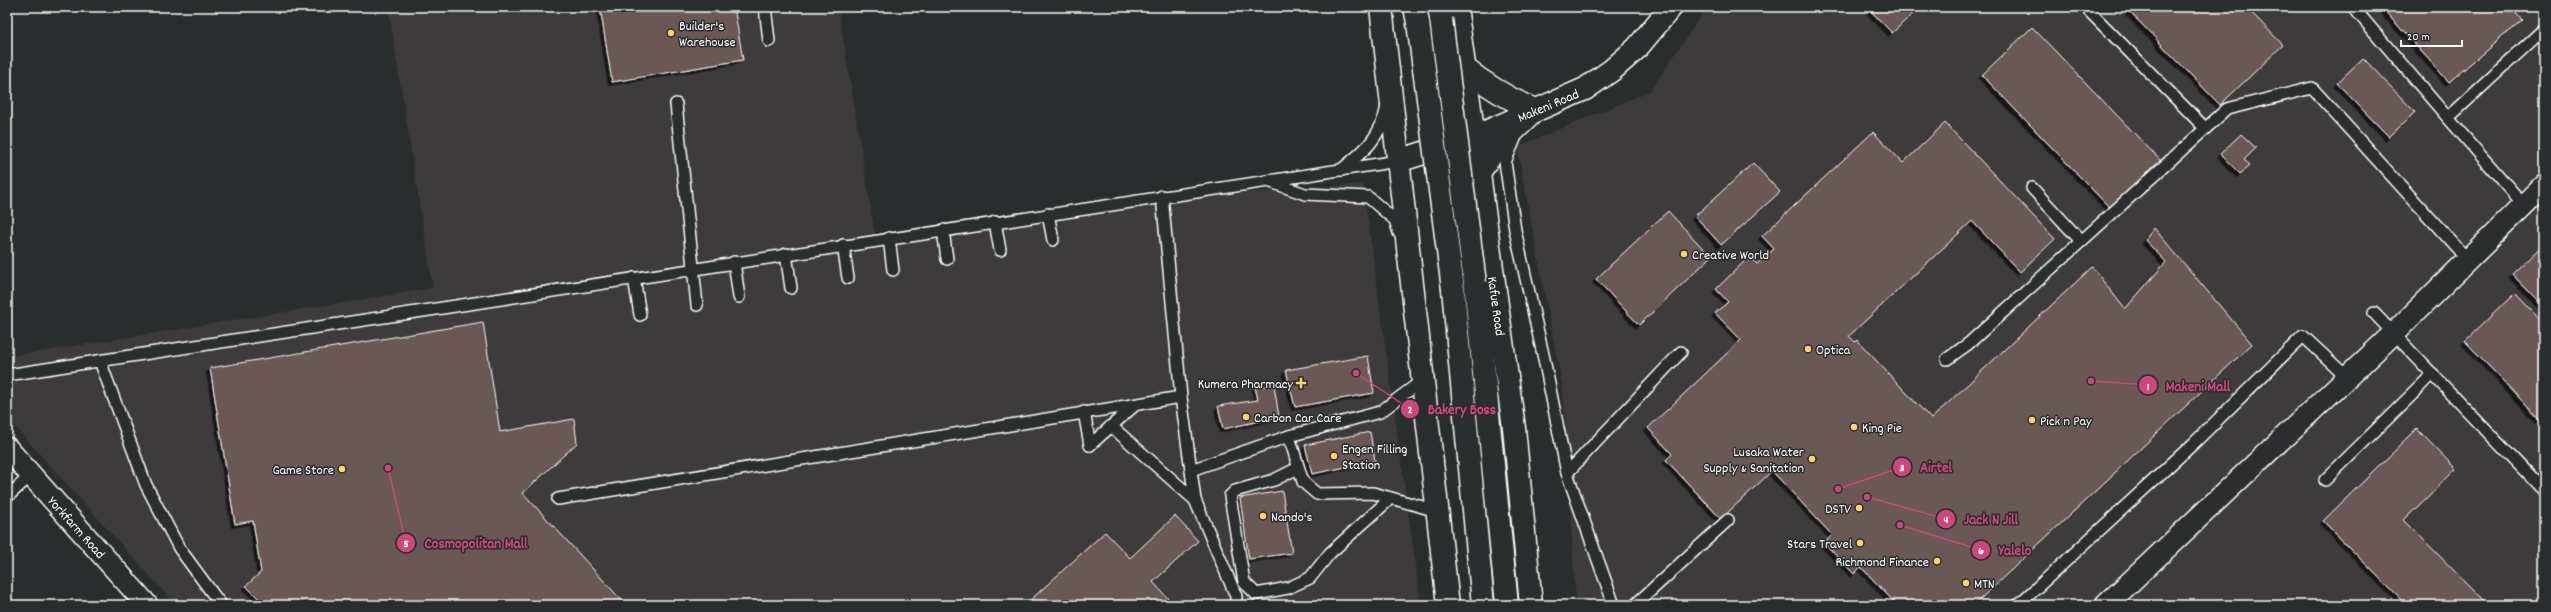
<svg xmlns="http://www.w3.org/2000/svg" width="2551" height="612" font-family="Dekko,sans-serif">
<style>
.built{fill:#3d3a3a}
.building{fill:#6a5856;stroke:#fff;filter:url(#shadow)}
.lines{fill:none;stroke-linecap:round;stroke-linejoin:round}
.service-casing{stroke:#fff;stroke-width:14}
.minor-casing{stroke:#fff;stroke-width:24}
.secondary-casing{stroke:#fff;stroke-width:25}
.primary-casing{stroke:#fff;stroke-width:25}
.service{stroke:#2a2d2e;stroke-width:11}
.minor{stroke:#2a2d2e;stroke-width:21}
.secondary{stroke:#2a2d2e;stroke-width:22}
.primary{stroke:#2a2d2e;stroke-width:22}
.primary-bridge-casing{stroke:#fff;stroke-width:25;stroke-linecap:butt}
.primary-bridge{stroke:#2a2d2e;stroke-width:22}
.poi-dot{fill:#ffd166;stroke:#2a2d2e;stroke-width:1.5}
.labels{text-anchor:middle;stroke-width:3;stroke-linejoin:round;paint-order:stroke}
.poi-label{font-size:14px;fill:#fff;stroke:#2a2d2e;text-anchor:start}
.street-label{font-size:14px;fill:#fff;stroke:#2a2d2e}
.leader{fill:none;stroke:#ce467c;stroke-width:1.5}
.callout-dot{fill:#ce467c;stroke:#2a2d2e;stroke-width:1.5}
.mark-label{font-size:12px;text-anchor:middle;font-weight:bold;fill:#fff}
.callout-label{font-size:15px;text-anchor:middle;font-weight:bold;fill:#ce467c;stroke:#2a2d2e;stroke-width:3;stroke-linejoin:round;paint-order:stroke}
</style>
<defs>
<filter id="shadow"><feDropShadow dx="-3.5" dy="3.5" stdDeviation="0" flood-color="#0009"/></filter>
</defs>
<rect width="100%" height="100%" fill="#2a2d2e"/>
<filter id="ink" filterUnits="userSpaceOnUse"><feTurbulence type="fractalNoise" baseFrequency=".025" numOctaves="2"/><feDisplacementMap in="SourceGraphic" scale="8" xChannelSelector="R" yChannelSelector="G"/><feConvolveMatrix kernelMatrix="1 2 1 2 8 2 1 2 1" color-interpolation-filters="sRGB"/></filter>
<g filter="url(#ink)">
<g class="built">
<path d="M388 7H838L877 247 1187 197 1363 184 1421 605H176L7 418V357L433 288Z"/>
<path d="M1707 7H2544V605H1576L1563 391 1517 147 1650 91Z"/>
</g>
<g class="building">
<path d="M600 7H734L743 60 612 82Z"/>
<path d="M1867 7H1920L1892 33Z"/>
<path d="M2125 7H2246L2283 45 2220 105Z"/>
<path d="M2381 7H2510L2522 20 2449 82Z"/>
<path d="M2032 27 2162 162 2112 210 1982 75Z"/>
<path d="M2363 58 2415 112 2389 137 2337 83Z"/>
<path d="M1945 123 2055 239 2020 272 1972 221 1849 336 1855 342 1857 340 1931 419 2092 267 2125 309 2166 262 2145 240 2154 228 2252 344 1974 605H1897L1861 567 1854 574 1824 543 1832 535 1772 471 1721 519 1666 460 1672 454 1648 428 1741 340 1715 313 1728 302 1716 289 1750 256 1757 264 1774 249 1762 236 1873 132 1903 163Z"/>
<path d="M2241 134 2256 148 2244 160 2250 165 2240 174 2220 154Z"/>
<path d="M1753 163 1780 192 1721 245 1695 216Z"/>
<path d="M1668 211 1711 257 1639 325 1596 279Z"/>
<path d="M2544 244V307L2512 274Z"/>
<path d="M2515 293 2544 324V424L2465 341Z"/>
<path d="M483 322 500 432 574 419 577 443 523 493 626 605H265L246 586 261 572 253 521 235 524 210 368Z"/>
<path d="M1368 356 1374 393 1295 407 1286 370Z"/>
<path d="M1274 385 1279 417 1223 429 1218 406 1258 400 1255 387Z"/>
<path d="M2417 429 2456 469 2404 520 2488 605H2406L2323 521Z"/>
<path d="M1370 432 1375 461 1312 474 1305 445Z"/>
<path d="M1282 491 1292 553 1249 559 1240 498Z"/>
<path d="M1175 516 1198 541 1153 582 1174 605H1025L1105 532 1130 558Z"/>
</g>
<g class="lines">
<g class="service-casing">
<g id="service">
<path d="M765 7 769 41"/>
<path d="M2353 7 2448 118"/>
<path d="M2089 11 2205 128"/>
<path d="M676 104 697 305"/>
<path d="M1515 139 1505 162 1515 230 1544 359 1567 473"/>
<path d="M1341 170C1364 151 1381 138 1387 106"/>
<path d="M1268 181 1305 194 1368 197 1395 220 1399 233"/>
<path d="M2032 188 2081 241"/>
<path d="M1162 196 1181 397 1195 500"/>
<path d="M2524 205 2448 118 2544 29"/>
<path d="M1048 214 1053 240"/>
<path d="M995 222 1000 250"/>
<path d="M943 230 947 259"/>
<path d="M889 238 893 270"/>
<path d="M843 245 848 278"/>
<path d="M786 254 791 288"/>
<path d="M734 262 739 297"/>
<path d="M634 278 640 315"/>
<path d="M2374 313 2544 491"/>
<path d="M1947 359 1968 344 2227 109 2312 88 2468 260"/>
<path d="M100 361 146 485 179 548 221 605"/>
<path d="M7 375 1398 161"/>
<path d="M1423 380 1380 412 1289 436 1303 482 1317 494 1373 493 1437 511"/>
<path d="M1084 412 1090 445"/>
<path d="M1111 426 1195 500 1236 596V605"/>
<path d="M1090 445 1135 405"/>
<path d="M1298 468 1274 480 1235 491 1230 496 1244 582 1256 594 1288 588 1310 578 1330 553 1391 498"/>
<path d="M1191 470 1289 436"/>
<path d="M2325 480 2433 374"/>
<path d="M7 497 31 475"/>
<path d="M558 499 1181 397"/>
<path d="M1614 605 1567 473 1681 352"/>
<path d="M1635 605 1728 520"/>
<path d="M2018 605 2193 444 2303 336 2347 377"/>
</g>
</g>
<g class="minor-casing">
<g id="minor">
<path d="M7 448 147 605"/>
<path d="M2106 605 2394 333 2544 185"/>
</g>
</g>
<g class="secondary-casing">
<path id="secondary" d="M1398 161 1474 137 1585 89 1612 70 1637 48 1671 7"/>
</g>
<g class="primary-casing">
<g id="primary">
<path d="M1381 7 1448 605"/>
<path d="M1415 7 1418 23"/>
<path d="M1456 7 1514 428 1531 605"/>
<path d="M1464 68C1487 86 1508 99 1535 110L1495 149 1479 173"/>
<path d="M1475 283 1507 605"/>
<path d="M1453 289 1483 605"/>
</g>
</g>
<use href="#service" class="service"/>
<use href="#minor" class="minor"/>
<use href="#secondary" class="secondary"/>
<use href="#primary" class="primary"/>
<g class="primary-bridge-casing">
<g id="primary-bridge">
<path d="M1441 19 1475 283"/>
<path d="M1418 23 1453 289"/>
</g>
</g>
<use href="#primary-bridge" class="primary-bridge"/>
</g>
</g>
<g class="poi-dot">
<circle cx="671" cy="33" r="4"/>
<circle cx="1684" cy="254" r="4"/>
<circle cx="1808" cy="349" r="4"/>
<path d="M1299 377h4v4h4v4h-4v4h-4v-4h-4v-4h4z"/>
<circle cx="1246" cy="417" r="4"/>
<circle cx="2032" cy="420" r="4"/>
<circle cx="1854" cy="427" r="4"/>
<circle cx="1334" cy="456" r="4"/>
<circle cx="1812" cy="459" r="4"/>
<circle cx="342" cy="469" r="4"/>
<circle cx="1859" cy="508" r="4"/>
<circle cx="1263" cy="516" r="4"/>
<circle cx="1860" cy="543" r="4"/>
<circle cx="1937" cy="561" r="4"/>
<circle cx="1966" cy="583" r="4"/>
</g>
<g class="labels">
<g class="poi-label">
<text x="679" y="30">Builder's<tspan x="679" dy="16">Warehouse</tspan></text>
<text x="1692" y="259">Creative World</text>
<text x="1816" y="354">Optica</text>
<text x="1293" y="388" text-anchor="end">Kumera Pharmacy</text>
<text x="1254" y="422">Carbon Car Care</text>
<text x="2040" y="425">Pick n Pay</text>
<text x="1862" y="432">King Pie</text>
<text x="1342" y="453">Engen Filling<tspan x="1342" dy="16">Station</tspan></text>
<text x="1804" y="456" text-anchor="end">Lusaka Water<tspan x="1804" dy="16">Supply &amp; Sanitation</tspan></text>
<text x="334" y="474" text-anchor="end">Game Store</text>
<text x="1851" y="513" text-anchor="end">DSTV</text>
<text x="1271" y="521">Nando's</text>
<text x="1852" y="548" text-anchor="end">Stars Travel</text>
<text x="1929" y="566" text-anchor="end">Richmond Finance</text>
<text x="1974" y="588">MTN</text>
</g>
<g class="street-label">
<text transform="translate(1548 105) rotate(-23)" y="5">Makeni Road</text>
<text transform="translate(1497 306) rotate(82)" y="5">Kafue Road</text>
<text transform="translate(77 527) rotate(48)" y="5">Yorkfarm Road</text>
</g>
</g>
<path class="leader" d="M2091 381L2148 385M1356 373L1410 409M1838 489L1902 467M1867 497L1946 519M388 468L406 543M1900 525L1981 550"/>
<g class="callout-dot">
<circle cx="2091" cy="381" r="4"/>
<circle cx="1356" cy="373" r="4"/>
<circle cx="1838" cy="489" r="4"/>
<circle cx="1867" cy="497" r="4"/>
<circle cx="388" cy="468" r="4"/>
<circle cx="1900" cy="525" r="4"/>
<circle cx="2148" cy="385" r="10"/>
<circle cx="1410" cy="409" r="10"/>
<circle cx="1902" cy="467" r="10"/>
<circle cx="1946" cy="519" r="10"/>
<circle cx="406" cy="543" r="10"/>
<circle cx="1981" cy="550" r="10"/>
</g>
<g class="mark-label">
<text x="2148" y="390">1</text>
<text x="1410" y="413">2</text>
<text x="1902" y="471">3</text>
<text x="1946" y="523">4</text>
<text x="406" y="547">5</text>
<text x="1981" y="554">6</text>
</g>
<g class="callout-label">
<text x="2198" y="391">Makeni Mall</text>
<text x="1462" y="414">Bakery Boss</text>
<text x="1936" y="472">Airtel</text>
<text x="1991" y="524">Jack N Jill</text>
<text x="476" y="548">Cosmopolitan Mall</text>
<text x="2015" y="555">Yalelo</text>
</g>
<rect width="2551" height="612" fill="none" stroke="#2a2d2e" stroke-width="24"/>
<rect x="12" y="12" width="2527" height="588" fill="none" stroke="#fff" stroke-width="1.5" filter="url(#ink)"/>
<path d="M2401 40v6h61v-6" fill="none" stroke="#ffffff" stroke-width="2"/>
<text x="2407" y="40" font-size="12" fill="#ffffff" stroke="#2a2d2e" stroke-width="3" paint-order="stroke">20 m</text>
</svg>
